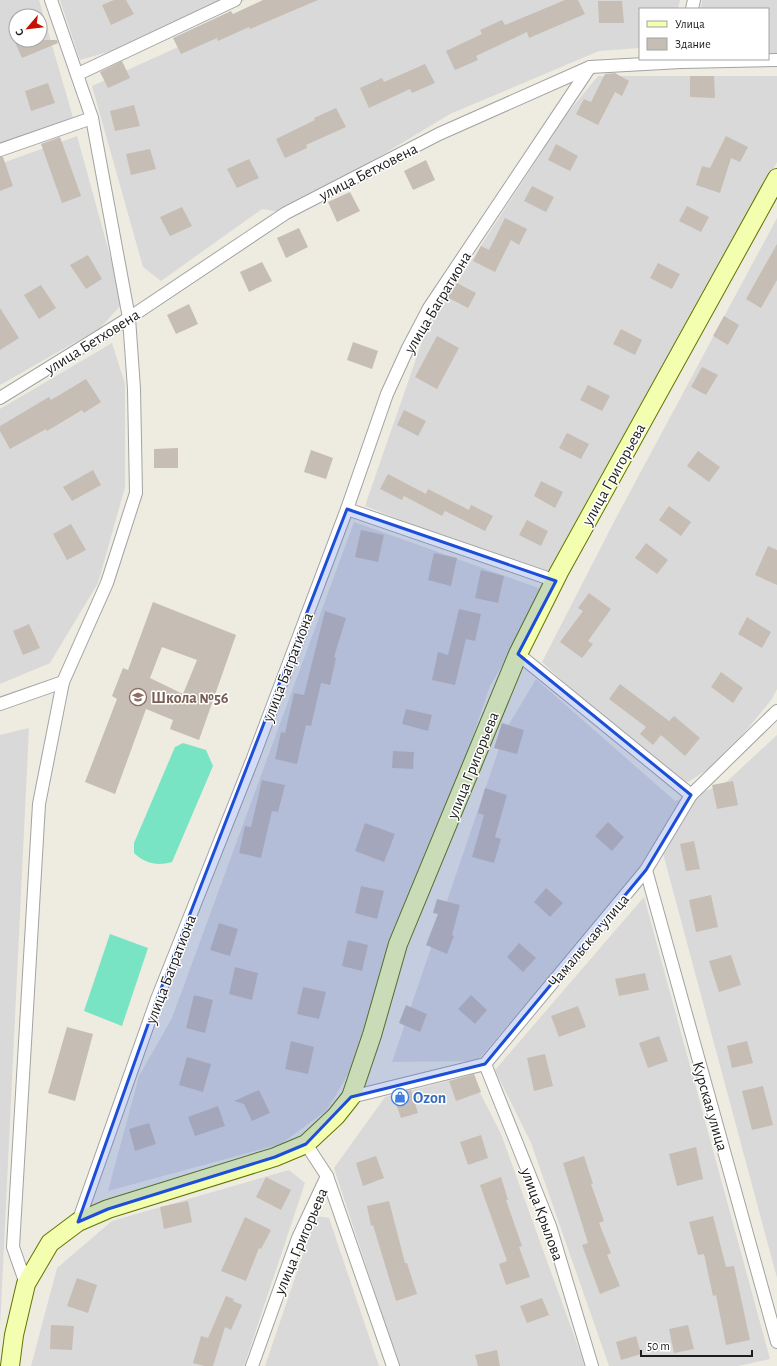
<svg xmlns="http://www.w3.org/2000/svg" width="777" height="1366" font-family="'Alegreya Sans',sans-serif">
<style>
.residential{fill:#dad9d9;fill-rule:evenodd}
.pitch{fill:#78e4c3}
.building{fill:#c6bdb4;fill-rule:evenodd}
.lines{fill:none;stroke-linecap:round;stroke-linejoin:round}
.street-casing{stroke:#a3a3a3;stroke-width:14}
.secondary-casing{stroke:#607600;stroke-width:20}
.street{stroke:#fff;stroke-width:12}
.secondary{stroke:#f4feaf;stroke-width:18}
.marked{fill:#1d4ed8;fill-opacity:0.2;stroke:#1d4ed8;stroke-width:3;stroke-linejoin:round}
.labels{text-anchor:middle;stroke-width:3;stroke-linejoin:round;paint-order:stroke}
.street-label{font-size:16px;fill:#1c1c1c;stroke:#fff}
.education-label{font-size:16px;font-weight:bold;fill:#785e54;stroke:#fff;text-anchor:start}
.shop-label{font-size:16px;font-weight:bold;fill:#366cbe;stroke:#fff;text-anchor:start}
</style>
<rect width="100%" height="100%" fill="#eeebe1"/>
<g class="residential">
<path d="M0 0H39L74 121 0 147ZM16 16H40V40H16Z"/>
<path d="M60 0H245L156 38 80 60Z"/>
<path d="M282 0H680L678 9H640V48L599 51 450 114 286 213 262 209 161 281 143 267 92 86Z"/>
<path d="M702 0H777V54H768V9H701Z"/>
<path d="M598 76H777V162L553 580 365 506 426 330 566 115Z"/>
<path d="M77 136 123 303 100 328 0 385V164Z"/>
<path d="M777 218V689L772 699 721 761 685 784 665 776 542 662 616 518Z"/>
<path d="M112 343 125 384V487L98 583 50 663 0 684V409Z"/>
<path d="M354 522 547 591 490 686 371 1035 327 1110 281 1144 108 1191 139 1076 172 1018Z"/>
<path d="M536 679 675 801 723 785 777 735V1278L661 846 477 1061 392 1062 505 731Z"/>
<path d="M29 728 0 1328V735Z"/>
<path d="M644 897 770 1359 738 1366H609L531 1143 495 1070Z"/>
<path d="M471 1075 501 1134 585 1366H399L334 1168 385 1097Z"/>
<path d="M289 1170 305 1183 244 1366H31L57 1268 112 1221Z"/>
<path d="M316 1216 329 1218 379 1366H265Z"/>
</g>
<g class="pitch">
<path d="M183 743 206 750 213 766 172 862C157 866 146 864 134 853V843L175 747Z"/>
<path d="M110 934 148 948 122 1026 84 1011Z"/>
</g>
<g class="building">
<path d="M114 0H126L134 14 111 25 102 5Z"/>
<path d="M263 0H318L250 29 249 27 218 41 217 38 181 54 173 38 231 11 233 14Z"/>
<path d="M565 0H578L585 14 529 38 527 32 476 56 478 60 455 70 446 51 482 34 480 30 502 20 505 25Z"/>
<path d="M598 1H622L624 23H599Z"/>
<path d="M14 40H57L58 43 22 58Z"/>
<path d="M122 61 130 78 108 88 100 72Z"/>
<path d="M425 64 435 83 412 93 410 89 369 108 360 88 382 78 384 82Z"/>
<path d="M615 73 629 81 622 96 615 92 598 125 576 114 584 99 591 102 605 74Z"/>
<path d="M690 76H714L715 98 690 97Z"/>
<path d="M48 83 55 103 31 111 25 91Z"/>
<path d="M134 105 140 126 115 131 110 111Z"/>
<path d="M336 108 346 127 306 145 307 148 285 158 276 139 315 120 314 118Z"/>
<path d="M726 136 748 147 740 162 731 158 720 193 696 185 702 166 710 168Z"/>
<path d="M60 137 81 196 62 203 41 144Z"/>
<path d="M556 144 578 156 570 171 548 160Z"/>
<path d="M150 149 156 169 131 175 126 154Z"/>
<path d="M0 157H3L13 186 0 191Z"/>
<path d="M249 159 259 178 237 188 227 169Z"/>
<path d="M426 160 435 180 413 190 404 171Z"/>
<path d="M532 186 554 197 546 212 524 201Z"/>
<path d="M350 192 360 211 337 222 328 202Z"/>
<path d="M687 206 709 217 701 232 679 221Z"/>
<path d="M182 207 192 226 170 236 160 217Z"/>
<path d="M505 218 527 229 519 245 511 240 495 272 473 261 481 246 489 250Z"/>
<path d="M299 228 308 247 286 258 277 238Z"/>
<path d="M777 244V280L761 308 746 299Z"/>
<path d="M88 255 102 279 86 289 70 265Z"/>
<path d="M262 262 272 281 249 292 240 272Z"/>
<path d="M658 263 680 274 672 289 650 278Z"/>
<path d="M455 282 476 293 468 308 447 297Z"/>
<path d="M41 285 56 308 39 319 24 295Z"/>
<path d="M189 304 198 324 176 334 167 315Z"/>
<path d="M0 308 19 338 0 350Z"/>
<path d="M724 316 739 325 728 345 713 336Z"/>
<path d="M621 329 642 340 635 355 613 344Z"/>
<path d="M437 336 459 348 437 389 415 377Z"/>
<path d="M353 342 378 351 372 369 347 360Z"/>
<path d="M702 367 718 375 706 395 691 387Z"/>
<path d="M86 379 101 402 84 413 82 410 47 431 46 429 10 449 0 431V426L49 397 51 400Z"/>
<path d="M588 385 610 396 602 411 580 400Z"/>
<path d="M404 410 426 421 418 436 397 425Z"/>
<path d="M567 433 589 444 581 459 559 448Z"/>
<path d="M178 448V468H154V449Z"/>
<path d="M311 450 333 458 326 479 304 472Z"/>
<path d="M698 451 720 467 709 482 687 466Z"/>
<path d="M93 470 101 485 72 501 63 487Z"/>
<path d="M388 474 426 494 428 489 469 510 471 505 493 516 485 531 445 511 442 516 404 496 402 500 380 489Z"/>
<path d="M541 481 563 492 555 508 534 496Z"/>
<path d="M669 506 691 522 681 536 659 520Z"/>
<path d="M527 520 548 531 541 546 519 535Z"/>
<path d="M71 524 86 550 67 560 53 534Z"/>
<path d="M361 530 384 535 378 562 355 557Z"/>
<path d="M646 543 668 560 657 574 635 558Z"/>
<path d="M768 546 777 550V585L755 575Z"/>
<path d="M434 553 457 558 451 586 428 580Z"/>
<path d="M481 570 504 576 498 603 475 598Z"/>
<path d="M589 593 611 609 588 641 593 644 582 658 560 642 583 611 578 608Z"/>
<path d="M153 602 236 635 199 740 170 729 173 720 146 709 115 794 85 782 117 699 112 696 123 668 128 670ZM162 647 197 660 183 694 150 678Z"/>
<path d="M459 609 481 614 475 641 466 639 455 685 432 680 438 652 448 655Z"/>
<path d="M325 611 346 618 334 657 336 658 330 685 321 683 311 726 306 725 297 764 275 759 281 732 285 733 294 693 304 695Z"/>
<path d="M747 617 771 632 762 648 738 634Z"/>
<path d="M29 624 40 648 23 655 13 631Z"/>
<path d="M721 672 743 688 733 703 711 687Z"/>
<path d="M620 684 669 721 674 716 700 738 685 756 661 735 653 745 640 734 646 727 609 699Z"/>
<path d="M406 709 432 715 428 731 402 724Z"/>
<path d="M502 723 524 730 517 754 494 748Z"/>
<path d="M393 751 414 752 413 769 392 768Z"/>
<path d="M262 780 285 785 278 812 272 811 261 858 239 853 245 826 251 827Z"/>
<path d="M733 781 738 805 717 809 712 785Z"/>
<path d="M485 788 507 795 495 837 501 839 494 863 472 857 484 815 478 813Z"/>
<path d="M608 822 624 837 612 851 595 836Z"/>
<path d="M365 823 395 834 384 862 355 851Z"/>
<path d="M694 841 700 869 686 871 680 844Z"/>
<path d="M361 886 384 891 377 919 355 913Z"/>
<path d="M546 888 563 903 550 917 534 902Z"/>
<path d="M711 895 718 927 696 932 689 900Z"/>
<path d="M437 899 460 905 452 935 454 936 447 954 426 945 438 914 433 913Z"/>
<path d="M219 923 238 929 230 956 210 950Z"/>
<path d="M348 940 368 945 362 971 342 966Z"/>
<path d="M519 943 536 958 523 972 507 957Z"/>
<path d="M731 955 741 985 719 992 709 961Z"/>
<path d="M235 967 258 973 252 1000 229 994Z"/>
<path d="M645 973 649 990 619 996 615 979Z"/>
<path d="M303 987 326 992 319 1019 297 1014Z"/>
<path d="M194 995 213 1000 205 1033 186 1028Z"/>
<path d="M471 995 487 1010 475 1024 458 1009Z"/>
<path d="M406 1005 427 1014 420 1032 399 1023Z"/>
<path d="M578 1006 586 1027 559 1037 551 1016Z"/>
<path d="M67 1027 93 1034 75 1101 48 1093Z"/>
<path d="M659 1036 668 1061 648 1068 639 1043Z"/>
<path d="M291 1041 314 1047 308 1074 285 1069Z"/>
<path d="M747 1041 753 1063 732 1068 727 1046Z"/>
<path d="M545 1054 553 1086 534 1091 527 1058Z"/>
<path d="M187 1057 211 1064 203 1092 179 1085Z"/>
<path d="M474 1074 481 1092 456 1101 449 1081Z"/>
<path d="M763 1086 773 1125 752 1130 742 1091Z"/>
<path d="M259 1090 270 1113 252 1121 244 1104 234 1101Z"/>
<path d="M411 1090 418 1113 401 1118 393 1095Z"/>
<path d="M218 1106 225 1126 195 1136 188 1117Z"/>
<path d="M149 1123 156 1144 135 1151 129 1129Z"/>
<path d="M481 1135 488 1158 468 1165 460 1142Z"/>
<path d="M696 1147 703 1179 677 1186 669 1154Z"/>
<path d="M376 1156 384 1178 363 1186 356 1163Z"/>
<path d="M584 1156 593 1184H591L604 1221 599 1223 611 1253 607 1255 620 1286 600 1294 582 1245 588 1243 563 1163Z"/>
<path d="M266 1177 291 1190 281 1210 256 1197Z"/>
<path d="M501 1177 508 1200H506L522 1246 519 1247 530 1277 506 1285 499 1264 507 1261 480 1185Z"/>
<path d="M188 1201 192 1222 164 1229 160 1207Z"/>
<path d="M389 1201 405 1263H407L417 1294 396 1301 373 1225 371 1226 367 1206Z"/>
<path d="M713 1216 726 1267 734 1266 750 1340 726 1345 716 1295 713 1296 704 1254 698 1255 689 1222Z"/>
<path d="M245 1217 271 1230 261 1249 259 1248 246 1281 221 1271Z"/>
<path d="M77 1278 97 1285 88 1313 67 1306Z"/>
<path d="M226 1296 234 1299 233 1301 242 1305 231 1330 225 1327 213 1366H204L193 1363 201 1336 208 1338Z"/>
<path d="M542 1298 549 1315 527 1323 520 1306Z"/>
<path d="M51 1325 74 1326 72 1350 50 1349Z"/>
<path d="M688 1325 694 1349 674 1353 669 1329Z"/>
<path d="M636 1336 641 1354 621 1360 616 1342Z"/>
<path d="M497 1350 500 1366H478L475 1355Z"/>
</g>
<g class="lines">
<g class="street-casing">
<g id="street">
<path d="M692 9 694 0"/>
<path d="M78 74 235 0"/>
<path d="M0 150 92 118"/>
<path d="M0 398 129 318 286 213 439 134 590 67 681 62 777 60"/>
<path d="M347 509 556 581"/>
<path d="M518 654 691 795"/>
<path d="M0 704 63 682"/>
<path d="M646 870 777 1342"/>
<path d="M485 1064 550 1226 592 1366"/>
<path d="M351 1097 485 1064 646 870 691 795 777 711"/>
<path d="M327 1176 393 1366"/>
<path d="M78 1222 157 999 253 758 347 509 387 394 408 348 429 308 590 67"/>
<path d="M26 1284 13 1247 39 804 63 682 107 583 136 493 134 389 129 318 92 118 51 0"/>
<path d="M252 1366 298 1238 327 1176 306 1144"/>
</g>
</g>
<g class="secondary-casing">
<path id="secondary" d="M10 1366 14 1335 26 1284 50 1243 78 1222 108 1209 275 1157 306 1144 336 1116 351 1097 372 1035 398 944 518 654 559 572 777 178"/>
</g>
<use href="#street" class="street"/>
<use href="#secondary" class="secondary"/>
</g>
<path class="marked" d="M347 509 556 581 518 654 691 795 646 870 485 1064 351 1097 306 1144 275 1157 108 1209 78 1222 157 999Z"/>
<defs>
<g id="school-ring" transform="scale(0.9)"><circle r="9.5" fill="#fff" stroke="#8d6e63" stroke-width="1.5"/><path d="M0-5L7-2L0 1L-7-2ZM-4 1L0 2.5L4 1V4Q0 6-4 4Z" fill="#8d6e63"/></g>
<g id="shop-ring" transform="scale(0.9)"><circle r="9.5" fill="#fff" stroke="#3f7fe0" stroke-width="1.5"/><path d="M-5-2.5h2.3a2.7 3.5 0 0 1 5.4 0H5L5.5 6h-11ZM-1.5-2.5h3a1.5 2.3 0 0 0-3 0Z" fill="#3f7fe0"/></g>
</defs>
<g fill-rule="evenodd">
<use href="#school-ring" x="138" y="697"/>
<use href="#shop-ring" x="400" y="1097"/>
</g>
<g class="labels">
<g class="street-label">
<text transform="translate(368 171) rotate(-27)" y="6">улица Бетховена</text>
<text transform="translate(437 302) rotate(-59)" y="6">улица Багратиона</text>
<text transform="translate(92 341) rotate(-32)" y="6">улица Бетховена</text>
<text transform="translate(613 474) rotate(-61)" y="6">улица Григорьева</text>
<text transform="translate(287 667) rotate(-69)" y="6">улица Багратиона</text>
<text transform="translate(472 765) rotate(-68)" y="6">улица Григорьева</text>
<text transform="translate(588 940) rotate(-50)" y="6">Чамальская улица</text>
<text transform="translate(170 969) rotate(-69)" y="6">улица Багратиона</text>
<text transform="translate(711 1106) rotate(74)" y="6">Курская улица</text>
<text transform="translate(543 1214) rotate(70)" y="6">улица Крылова</text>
<text transform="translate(300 1241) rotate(-67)" y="6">улица Григорьева</text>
</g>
<g class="education-label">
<text x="151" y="703">Школа №56</text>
</g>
<g class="shop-label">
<text x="413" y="1103">Ozon</text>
</g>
</g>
<rect x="639" y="8" width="130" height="52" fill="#ffffff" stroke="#a4a4a4"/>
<rect x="647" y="21" width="20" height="6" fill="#f4feaf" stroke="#a4a4a4"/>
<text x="675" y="28" font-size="12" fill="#1c1c1c">Улица</text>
<rect x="647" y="38" width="20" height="12" fill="#c6bdb4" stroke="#a4a4a4"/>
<text x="675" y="48" font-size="12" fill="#1c1c1c">Здание</text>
<g transform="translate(28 28) rotate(242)"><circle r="19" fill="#ffffff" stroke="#a4a4a4"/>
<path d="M0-3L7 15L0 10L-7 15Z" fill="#c81000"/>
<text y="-6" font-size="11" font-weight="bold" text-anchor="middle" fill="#1c1c1c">С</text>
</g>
<path d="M641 1350v6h111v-6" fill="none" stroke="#1c1c1c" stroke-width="2"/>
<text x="647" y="1350" font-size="12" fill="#1c1c1c" stroke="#ffffff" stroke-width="3" paint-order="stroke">50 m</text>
</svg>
